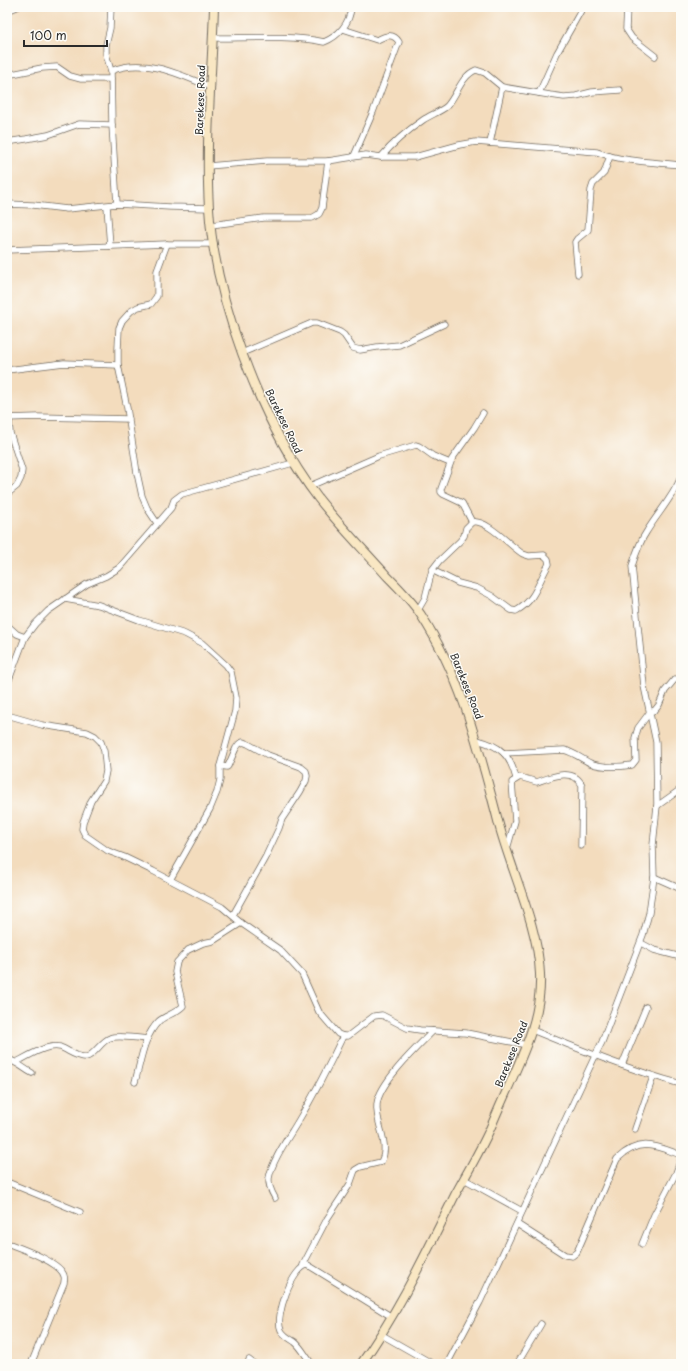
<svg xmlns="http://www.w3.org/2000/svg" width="688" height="1371" font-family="'Playpen Sans',sans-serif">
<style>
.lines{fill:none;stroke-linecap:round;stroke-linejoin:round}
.street-casing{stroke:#71695e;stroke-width:7}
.secondary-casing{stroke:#71695e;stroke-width:10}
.street{stroke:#fff;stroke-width:5.5}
.secondary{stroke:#f9e7c3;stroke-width:8}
.labels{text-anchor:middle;stroke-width:3;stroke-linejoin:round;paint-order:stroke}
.street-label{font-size:10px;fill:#2b2b2b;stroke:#fdfcf7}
</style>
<rect width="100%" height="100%" fill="#fdfcf7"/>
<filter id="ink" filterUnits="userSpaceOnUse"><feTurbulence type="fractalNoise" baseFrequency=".025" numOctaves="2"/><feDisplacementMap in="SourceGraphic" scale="8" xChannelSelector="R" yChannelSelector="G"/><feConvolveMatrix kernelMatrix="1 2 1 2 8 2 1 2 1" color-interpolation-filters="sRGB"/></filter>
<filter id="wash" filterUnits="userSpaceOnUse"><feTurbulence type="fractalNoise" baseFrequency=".012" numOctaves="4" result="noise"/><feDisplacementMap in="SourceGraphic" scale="16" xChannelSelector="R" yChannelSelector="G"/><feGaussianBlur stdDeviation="0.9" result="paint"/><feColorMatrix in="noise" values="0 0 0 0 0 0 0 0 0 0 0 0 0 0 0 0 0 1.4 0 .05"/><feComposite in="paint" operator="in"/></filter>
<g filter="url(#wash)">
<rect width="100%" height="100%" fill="#f3dcbd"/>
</g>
<g filter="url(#ink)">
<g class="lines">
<g class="street-casing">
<g id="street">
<path d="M111 7 110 28 106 45V54L111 71 112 125 117 204"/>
<path d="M627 7 626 29 632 38 655 56"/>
<path d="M7 11 17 7"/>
<path d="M343 29 377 40C385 36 393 32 399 42L373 112 354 156"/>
<path d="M213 38C247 38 291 35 324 42 339 36 350 23 351 7"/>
<path d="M111 71C144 57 180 74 210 87"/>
<path d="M7 75 42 68 57 67 70 76 81 79H111"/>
<path d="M539 93 557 53 583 7"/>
<path d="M7 142 26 139 48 135 79 124 112 125"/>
<path d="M490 143 502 87"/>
<path d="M381 157C393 143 407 131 423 120 430 115 440 112 447 106 457 95 461 76 476 70L485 73 502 87 550 95 564 97 576 96 592 92 620 90"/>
<path d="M208 166 267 161H328L366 155 381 157H415L459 145 476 142 597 152C624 162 653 162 681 165"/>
<path d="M7 204 33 205 67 209 117 204 170 207 209 208"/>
<path d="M107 206 110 246"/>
<path d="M211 225 264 218H312L319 214 322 208 328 161"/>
<path d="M7 250 167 244H214"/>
<path d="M578 274 575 242 577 239 588 230 591 190 593 184 604 173 610 156"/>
<path d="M242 353 312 323H317L340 332 344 335 353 348 360 350 377 347 399 345 444 324"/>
<path d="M7 370 64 363 118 365"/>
<path d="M7 418 38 417 129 419"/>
<path d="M310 486 379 456 416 445 419 446 433 456 450 463"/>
<path d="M7 494 17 486 21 478 22 470 10 433 9 418"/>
<path d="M472 522 462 503 443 494 441 492V489L452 459 474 428 483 413"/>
<path d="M157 523 147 508 142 496 137 473 127 408 118 365V349L119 328 122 321 131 311 138 307 151 304 157 296V271L167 244"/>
<path d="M65 599 99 605 139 620 185 634 202 643 226 665 231 672 236 697 235 711 220 766V780L217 792 210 809 170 880"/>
<path d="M418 610 425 598 432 570 439 561 460 541 464 536 466 528 472 522C487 519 510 546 523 554L529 556 544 555 548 559 549 564C538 582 536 600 516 611L511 610 492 596 477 588 458 583 432 570"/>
<path d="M7 625 17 634 25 637"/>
<path d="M7 685 25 637 35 624 48 611 87 584 106 576 119 568 171 508 174 500 182 494 293 463"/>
<path d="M7 715 42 725 87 732 95 736 101 742 104 751 106 771 104 781 91 801 83 822 82 829 85 835 108 851 124 857 153 871 222 907 241 923 280 950 302 974 319 1012 338 1034 343 1036H348L374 1016 382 1015 407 1028 420 1030 466 1033 527 1045"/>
<path d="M477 740C501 746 510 755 516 778"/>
<path d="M504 753 564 750C573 752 582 759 590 763 603 768 619 767 632 765L636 760 635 738 638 728 650 712 655 710 659 705 665 691 675 679 681 680"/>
<path d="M220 766 227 767 228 766 236 748 239 744 243 742 248 744 268 755 301 767 306 771 307 776 306 781 300 792 282 819 279 828 266 856 233 915"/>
<path d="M657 806 681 789"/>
<path d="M507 849 515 821 512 782 520 777 537 782C551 777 573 767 582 785L581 846"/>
<path d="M654 877 681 889"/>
<path d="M641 943 654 950 681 957"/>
<path d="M532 1030C581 1050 630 1070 681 1084"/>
<path d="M7 1059C18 1062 22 1068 32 1073"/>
<path d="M17 1062C28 1056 47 1044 60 1047 68 1050 77 1058 86 1057 94 1056 101 1041 110 1038 117 1035 138 1038 147 1039"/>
<path d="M622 1065 646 1007"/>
<path d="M135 1082C141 1061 143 1037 159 1021 166 1015 175 1014 183 1006L175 972 177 962 188 950 203 943 213 941 241 923"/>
<path d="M635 1129 653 1077"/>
<path d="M464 1179 522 1211"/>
<path d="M7 1182 80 1212"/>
<path d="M275 1198C271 1191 268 1185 269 1178 272 1161 288 1138 297 1123 314 1095 329 1066 343 1036"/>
<path d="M517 1224 565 1255 572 1256 577 1252 617 1159C640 1137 656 1146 681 1155"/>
<path d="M7 1243C20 1248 61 1262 64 1276 65 1278 64 1281 64 1283L31 1364"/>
<path d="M642 1244 654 1215 676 1173 681 1159"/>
<path d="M303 1265 327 1219 350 1184 355 1170 360 1167 381 1162C391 1144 375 1124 377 1104 379 1083 417 1047 433 1031"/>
<path d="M382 1335 433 1364"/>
<path d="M249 1360 254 1364"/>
<path d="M312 1364C306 1357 302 1348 295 1342 290 1339 283 1335 281 1330 274 1317 293 1266 308 1265L392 1317"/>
<path d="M447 1364 480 1302 595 1056 602 1042 643 935 649 913 654 877 653 845 657 806 656 742 644 686 632 566C636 553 640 541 647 531 658 513 673 497 681 477"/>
<path d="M517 1364 541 1324"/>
</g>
</g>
<g class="secondary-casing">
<path id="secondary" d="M214 7C212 74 205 141 209 208 212 257 225 307 242 353 260 402 286 456 318 498 339 525 364 550 387 576 399 588 412 601 421 615 462 678 478 746 497 817 509 867 538 923 540 974 542 1015 524 1052 508 1088 502 1101 496 1115 490 1129 480 1151 467 1173 455 1195 426 1253 399 1311 361 1364"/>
</g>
<use href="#street" class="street"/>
<use href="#secondary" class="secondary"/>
</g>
</g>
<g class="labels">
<g class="street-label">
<text transform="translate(200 100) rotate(-88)" y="4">Barekese Road</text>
<text transform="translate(284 421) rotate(64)" y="4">Barekese Road</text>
<text transform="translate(467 686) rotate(68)" y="4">Barekese Road</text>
<text transform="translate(511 1054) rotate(-68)" y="4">Barekese Road</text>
</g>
</g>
<rect width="688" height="1371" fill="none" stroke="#fdfcf7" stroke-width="24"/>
<path d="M24 40v6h83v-6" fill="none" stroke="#2b2b2b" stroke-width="2"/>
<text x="30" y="40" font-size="12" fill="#2b2b2b" stroke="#fdfcf7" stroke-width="3" paint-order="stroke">100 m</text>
</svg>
